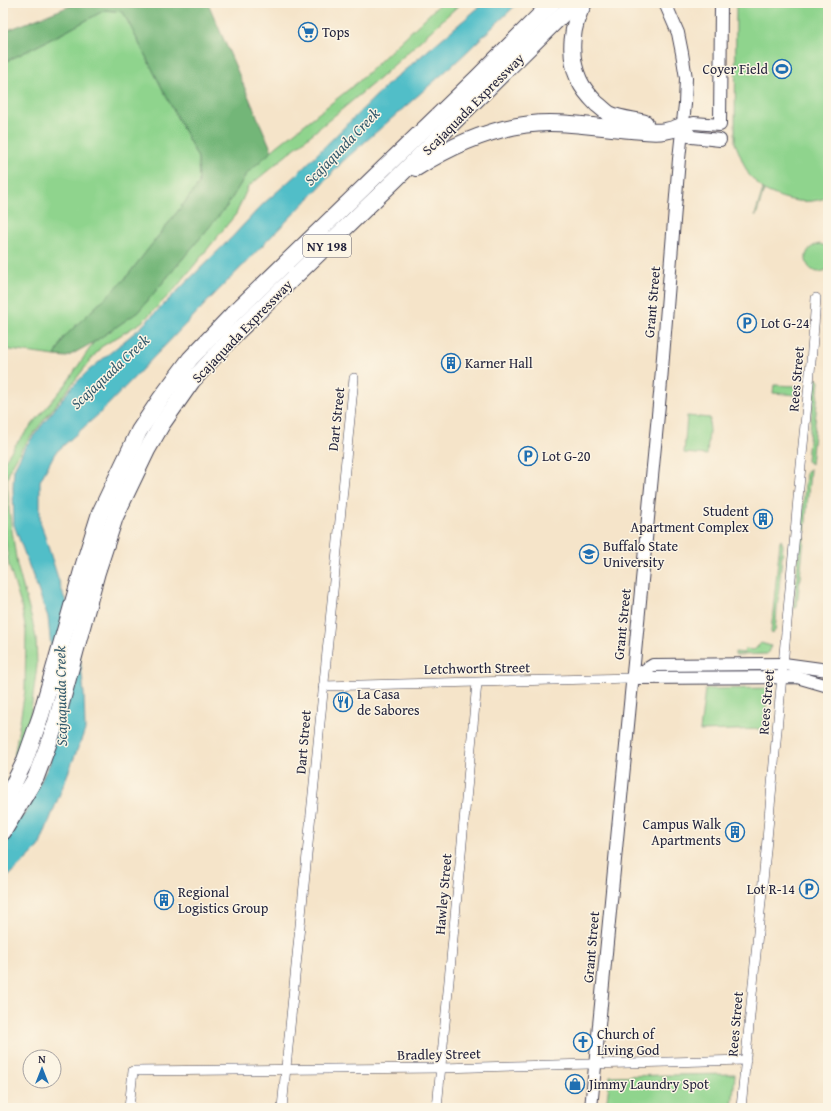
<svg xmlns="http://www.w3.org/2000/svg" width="831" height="1111" font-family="'Gentium Book Plus',serif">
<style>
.green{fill:#8fd48d;stroke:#587b64}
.forest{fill:#73b678;stroke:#4a6c5a}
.water{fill:#51bec8;stroke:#3a7082}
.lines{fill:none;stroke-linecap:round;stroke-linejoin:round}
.street-casing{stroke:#423f50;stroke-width:10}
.secondary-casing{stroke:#423f50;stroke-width:14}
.highway-casing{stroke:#423f50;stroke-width:18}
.street{stroke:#fff;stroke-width:9}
.secondary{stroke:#fff;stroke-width:12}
.highway{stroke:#fff;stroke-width:16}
.labels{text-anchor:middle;stroke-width:3;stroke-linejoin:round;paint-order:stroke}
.shield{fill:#fcf5e5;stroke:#63616e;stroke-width:1}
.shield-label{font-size:13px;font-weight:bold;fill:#22223b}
.poi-label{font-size:14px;fill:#22223b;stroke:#fcf5e5;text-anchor:start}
.street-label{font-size:14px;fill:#22223b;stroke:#fcf5e5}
.water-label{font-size:15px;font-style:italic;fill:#32596c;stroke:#fcf5e5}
</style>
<rect width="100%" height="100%" fill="#fcf5e5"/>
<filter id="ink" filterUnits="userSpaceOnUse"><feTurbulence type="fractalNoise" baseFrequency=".025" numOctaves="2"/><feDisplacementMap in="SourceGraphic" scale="8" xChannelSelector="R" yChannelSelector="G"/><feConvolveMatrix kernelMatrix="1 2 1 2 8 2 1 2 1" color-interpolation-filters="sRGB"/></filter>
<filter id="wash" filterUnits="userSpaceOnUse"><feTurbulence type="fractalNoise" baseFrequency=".012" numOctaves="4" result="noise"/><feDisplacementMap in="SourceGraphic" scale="16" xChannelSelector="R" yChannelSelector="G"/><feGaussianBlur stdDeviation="0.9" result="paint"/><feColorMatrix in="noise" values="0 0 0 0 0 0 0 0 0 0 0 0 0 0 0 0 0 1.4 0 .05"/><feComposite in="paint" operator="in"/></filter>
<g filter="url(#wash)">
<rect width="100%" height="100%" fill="#f5e4c9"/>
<g class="green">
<path d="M441 3H461L381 77 248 187 236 214 175 289 142 322 101 347 23 447 10 469 7 480 9 510 17 565 32 620 36 638 37 666 27 740 13 794 3 816V791L11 775 25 691 26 631 21 605 9 566 3 524V463L16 444 66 384 94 342 138 312 227 206 247 173 276 147 358 82Z"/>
<path d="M736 3H828V197C805 206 785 200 764 190L756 216 755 215 763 189 749 175 745 167 735 143Z"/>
<path d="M105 10 123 12 198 158 199 184 124 280 64 337 55 356 3 349V63L65 32Z"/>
<path d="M820 244 828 247V269C807 282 795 248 820 244Z"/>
<path d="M815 379H817L819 381 811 464 807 461Z"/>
<path d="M774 385 798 386 797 395 773 393Z"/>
<path d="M687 416 710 418 707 455 684 453Z"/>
<path d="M810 469 805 533H801L806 472Z"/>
<path d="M800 537H804L797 607 794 609Z"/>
<path d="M781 540 783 545 775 631 772 634 771 632 780 542Z"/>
<path d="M761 643 771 646 767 654 735 655V652L744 653 745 649 754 650Z"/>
<path d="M770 668V672L654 674 653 671Z"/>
<path d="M768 688 764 729 700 731 705 689Z"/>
<path d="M735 1074 732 1108H606L610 1076Z"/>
</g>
<path class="forest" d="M78 3H208L272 151 247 173 227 206 138 312 94 342 67 357 55 356 64 337 124 280 199 184 198 158 123 12 105 10 65 32 3 63V32Z"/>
<path class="water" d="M484 3H518L455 63 342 162 317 190 209 300 100 413 55 453 40 481V521L64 597 76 618 84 694 85 730 39 847 8 877 3 878V831L23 816 50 763 55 691 48 617 14 525 13 487 14 469 25 447 71 388 87 372 140 328 233 236 262 205 297 174 387 85Z"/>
</g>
<g filter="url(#ink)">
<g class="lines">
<g class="street-casing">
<g id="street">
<path d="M323 686 632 678"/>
<path d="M129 1108 133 1071 441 1068 746 1060"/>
<path d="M282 1108 354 378"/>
<path d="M437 1108 477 683"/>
<path d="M741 1108C760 917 778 725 795 534 801 455 811 377 816 298"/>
</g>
</g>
<g class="secondary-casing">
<g id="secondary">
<path d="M682 126 694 123 720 125 721 3"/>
<path d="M682 126 692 137 720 140"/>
<path d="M632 678 653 665 784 664 828 670"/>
<path d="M632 678 797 677 828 686"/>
<path d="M591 1108 660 394 679 159 685 104 686 78 682 53 678 33 665 3"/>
</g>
</g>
<g class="highway-casing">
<g id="highway">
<path d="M584 3C571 25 568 56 579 80 583 89 590 97 597 104 601 107 605 111 609 114 620 119 633 120 645 123"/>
<path d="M416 168C456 143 502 123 550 123 577 123 604 128 631 130 642 131 654 133 665 131 671 130 677 128 682 126"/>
<path d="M3 805 24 763 41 715 84 564 100 513 139 431 161 398 190 359 233 314 477 78 552 3"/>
<path d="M3 832 36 777 55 726 97 572 115 517 147 450 162 424 192 381 235 334 395 180 574 3"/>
</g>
</g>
<use href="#street" class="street"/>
<use href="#secondary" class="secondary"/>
<use href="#highway" class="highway"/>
</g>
</g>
<defs>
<g id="supermarket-ring" transform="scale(1)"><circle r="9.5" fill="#fcf5e5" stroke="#1f6fb2" stroke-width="1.5"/><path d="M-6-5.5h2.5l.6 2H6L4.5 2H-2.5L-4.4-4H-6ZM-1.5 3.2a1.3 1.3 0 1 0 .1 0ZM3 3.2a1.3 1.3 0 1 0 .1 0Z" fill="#1f6fb2"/></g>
<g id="stadium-ring" transform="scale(1)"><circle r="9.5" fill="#fcf5e5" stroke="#1f6fb2" stroke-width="1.5"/><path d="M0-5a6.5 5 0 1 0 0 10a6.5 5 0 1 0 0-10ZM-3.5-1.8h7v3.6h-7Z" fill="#1f6fb2"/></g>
<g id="parking-ring" transform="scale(1)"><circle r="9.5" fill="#fcf5e5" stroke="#1f6fb2" stroke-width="1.5"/><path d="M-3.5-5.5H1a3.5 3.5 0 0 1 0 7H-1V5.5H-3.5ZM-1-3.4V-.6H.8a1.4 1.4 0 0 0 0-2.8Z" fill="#1f6fb2"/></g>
<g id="building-ring" transform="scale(1)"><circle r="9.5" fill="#fcf5e5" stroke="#1f6fb2" stroke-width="1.5"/><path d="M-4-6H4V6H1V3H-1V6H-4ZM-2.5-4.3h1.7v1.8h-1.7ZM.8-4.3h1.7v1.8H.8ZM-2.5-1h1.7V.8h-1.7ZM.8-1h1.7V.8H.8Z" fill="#1f6fb2"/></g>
<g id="university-ring" transform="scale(1)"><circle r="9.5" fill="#fcf5e5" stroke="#1f6fb2" stroke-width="1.5"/><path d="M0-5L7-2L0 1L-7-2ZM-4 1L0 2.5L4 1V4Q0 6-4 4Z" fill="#1f6fb2"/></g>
<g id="restaurant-ring" transform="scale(1)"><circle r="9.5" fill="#fcf5e5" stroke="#1f6fb2" stroke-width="1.5"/><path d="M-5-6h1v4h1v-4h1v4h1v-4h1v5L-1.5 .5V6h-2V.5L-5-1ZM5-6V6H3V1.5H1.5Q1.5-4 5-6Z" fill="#1f6fb2"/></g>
<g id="church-ring" transform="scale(1)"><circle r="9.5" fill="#fcf5e5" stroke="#1f6fb2" stroke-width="1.5"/><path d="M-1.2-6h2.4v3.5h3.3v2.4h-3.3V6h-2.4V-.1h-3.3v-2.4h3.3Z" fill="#1f6fb2"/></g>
<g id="shop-ring" transform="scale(1)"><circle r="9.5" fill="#fcf5e5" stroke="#1f6fb2" stroke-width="1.5"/><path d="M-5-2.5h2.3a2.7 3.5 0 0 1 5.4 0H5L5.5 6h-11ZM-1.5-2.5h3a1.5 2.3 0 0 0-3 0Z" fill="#1f6fb2"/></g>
</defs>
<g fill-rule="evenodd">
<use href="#supermarket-ring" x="308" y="32"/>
<use href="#stadium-ring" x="782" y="69"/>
<use href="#parking-ring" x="747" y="323"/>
<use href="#building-ring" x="451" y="363"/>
<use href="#parking-ring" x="528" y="456"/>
<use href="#building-ring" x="763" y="519"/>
<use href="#university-ring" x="589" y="554"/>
<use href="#restaurant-ring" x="343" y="702"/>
<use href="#building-ring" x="735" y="832"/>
<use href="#parking-ring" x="809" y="889"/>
<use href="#building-ring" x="164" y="900"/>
<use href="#church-ring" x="583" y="1042"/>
<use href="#shop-ring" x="575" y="1084"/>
</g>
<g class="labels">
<rect class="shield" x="303" y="235" width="48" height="22" rx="3"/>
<g class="shield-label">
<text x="327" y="251">NY 198</text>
</g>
<g class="poi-label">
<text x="322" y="37">Tops</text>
<text x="768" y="74" text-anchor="end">Coyer Field</text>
<text x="761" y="328">Lot G-24</text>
<text x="465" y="368">Karner Hall</text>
<text x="542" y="461">Lot G-20</text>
<text x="749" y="516" text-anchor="end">Student<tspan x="749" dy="16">Apartment Complex</tspan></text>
<text x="603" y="551">Buffalo State<tspan x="603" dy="16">University</tspan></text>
<text x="357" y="699">La Casa<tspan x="357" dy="16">de Sabores</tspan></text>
<text x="721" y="829" text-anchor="end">Campus Walk<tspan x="721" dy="16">Apartments</tspan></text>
<text x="795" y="894" text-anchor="end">Lot R-14</text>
<text x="178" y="897">Regional<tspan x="178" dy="16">Logistics Group</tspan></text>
<text x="597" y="1039">Church of<tspan x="597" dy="16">Living God</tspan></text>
<text x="589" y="1089">Jimmy Laundry Spot</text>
</g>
<g class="street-label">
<text transform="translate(473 104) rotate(-45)" y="5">Scajaquada Expressway</text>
<text transform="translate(652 302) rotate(-85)" y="5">Grant Street</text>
<text transform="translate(242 331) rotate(-46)" y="5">Scajaquada Expressway</text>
<text transform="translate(796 379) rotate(-85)" y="5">Rees Street</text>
<text transform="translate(336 419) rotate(-84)" y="5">Dart Street</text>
<text transform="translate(622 624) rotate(-84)" y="5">Grant Street</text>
<text transform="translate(477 668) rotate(-1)" y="5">Letchworth Street</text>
<text transform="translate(766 702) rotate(-85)" y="5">Rees Street</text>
<text transform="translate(303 742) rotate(-85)" y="5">Dart Street</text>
<text transform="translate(443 894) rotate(-85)" y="5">Hawley Street</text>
<text transform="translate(591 947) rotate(-85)" y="5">Grant Street</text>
<text transform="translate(735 1024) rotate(-85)" y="5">Rees Street</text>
<text transform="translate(439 1054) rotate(-1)" y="5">Bradley Street</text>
</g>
<g class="water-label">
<text transform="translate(342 147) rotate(-46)" y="5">Scajaquada Creek</text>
<text transform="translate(110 372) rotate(-43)" y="5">Scajaquada Creek</text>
<text transform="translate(61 696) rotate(-91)" y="5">Scajaquada Creek</text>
</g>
</g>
<rect width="831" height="1111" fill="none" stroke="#fcf5e5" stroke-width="16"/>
<g transform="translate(42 1069)"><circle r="19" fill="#fcf5e5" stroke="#a5a1a1"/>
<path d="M0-3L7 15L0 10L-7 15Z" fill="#1f6fb2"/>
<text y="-6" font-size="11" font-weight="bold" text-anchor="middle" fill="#22223b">N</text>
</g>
</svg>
